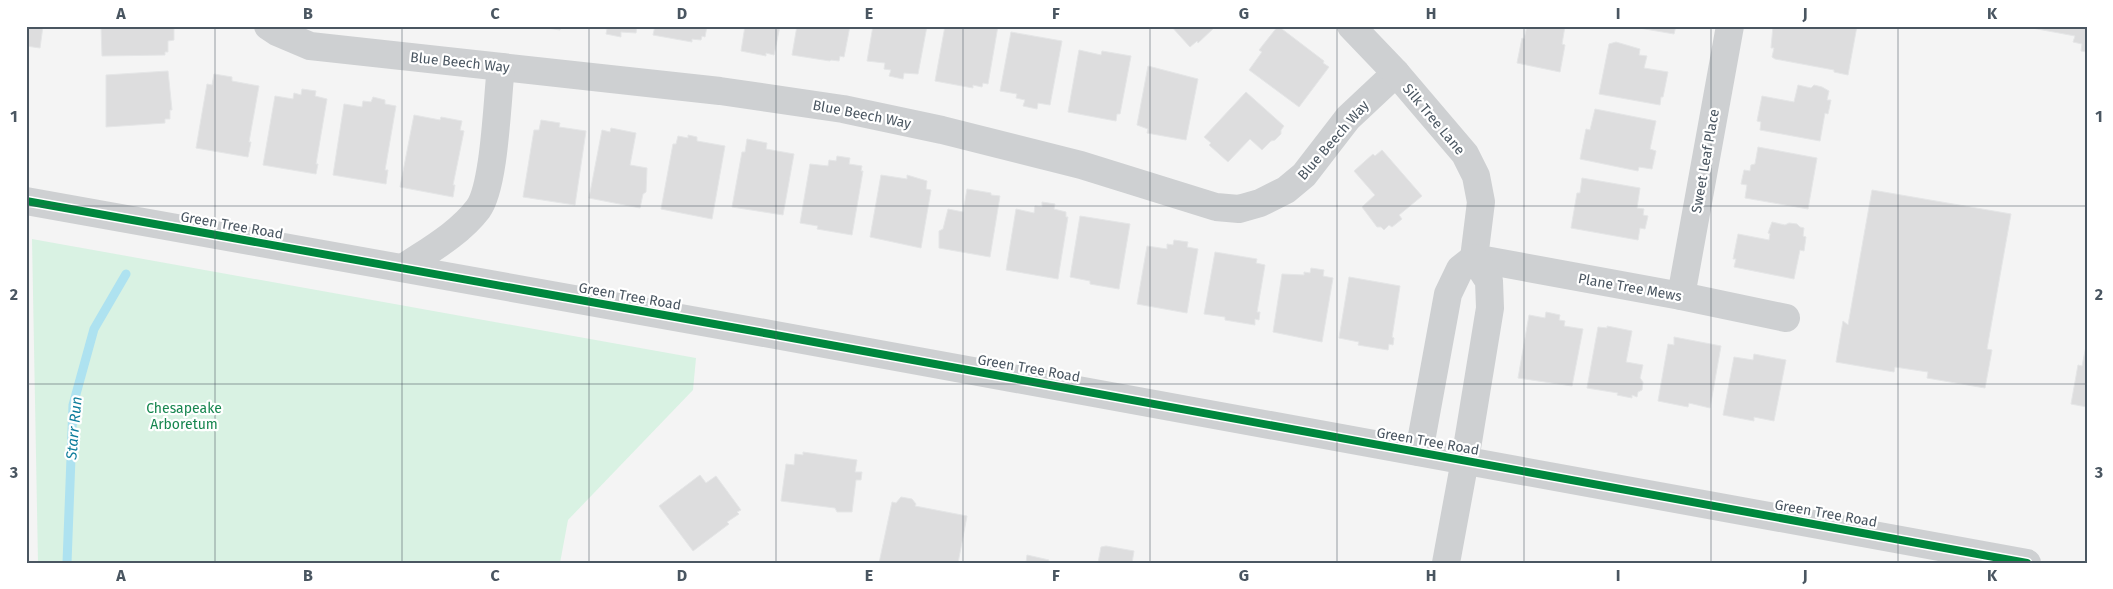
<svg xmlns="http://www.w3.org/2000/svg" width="2113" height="589" font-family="'Fira Sans',sans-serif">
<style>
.green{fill:#d9f2e3}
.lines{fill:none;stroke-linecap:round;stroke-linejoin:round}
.stream{stroke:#aee2f0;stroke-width:9}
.building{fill:#ddddde;stroke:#e5e6e7}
.minor{stroke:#ced0d2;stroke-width:28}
.cycleway-casing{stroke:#fff;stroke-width:11}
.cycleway{stroke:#00873e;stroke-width:8}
.grid{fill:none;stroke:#4a5661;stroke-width:1;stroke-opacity:0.55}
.labels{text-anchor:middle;stroke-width:4.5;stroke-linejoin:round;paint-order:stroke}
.street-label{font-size:14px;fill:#4a5661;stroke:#fff}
.park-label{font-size:14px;fill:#17864f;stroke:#fff}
.water-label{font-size:15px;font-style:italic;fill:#0c7c9b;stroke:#fff}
.neatline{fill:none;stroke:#4a5661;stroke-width:2}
.grid-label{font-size:16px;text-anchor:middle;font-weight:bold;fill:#4a5661}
</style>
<rect width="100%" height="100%" fill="#f4f4f4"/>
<path class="green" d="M32 239 696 358 693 390 568 520 560 563H38Z"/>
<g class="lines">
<path class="stream" d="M67 563 73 405 94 329 126 274"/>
</g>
<g class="building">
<path d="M26 26H43L40 48 26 46Z"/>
<path d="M101 26H168L174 27V40L168 41V52H165V55L102 56Z"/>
<path d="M536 26H561L560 30Z"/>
<path d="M602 26H637L636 33 621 32V37L606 34 607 29 602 28Z"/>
<path d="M655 26H707L705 37 702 36 701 40 692 39V42L653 35Z"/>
<path d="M745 26H780L774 55 766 53V56L741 51Z"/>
<path d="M797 26H850L844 57 840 56 839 61 831 60 830 61 792 55Z"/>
<path d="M873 26H927L918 74 904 73 903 79 889 76 891 70 884 69 885 63 867 61Z"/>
<path d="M945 26H998L988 84 983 83 982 87 973 85V88L935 81Z"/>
<path d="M1171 26H1216L1198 43 1197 41 1190 47Z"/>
<path d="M1278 26 1324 61 1323 63 1329 67 1299 107 1249 70 1262 52 1259 50Z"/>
<path d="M1527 26H1565L1562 44 1565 45 1560 72 1517 63 1522 38 1524 39Z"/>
<path d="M1628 26H1676L1674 34Z"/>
<path d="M1773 26H1857L1848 75 1834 72V70L1775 59 1772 57 1774 48H1771Z"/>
<path d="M2021 26H2087V52L2081 51 2082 44 2073 42 2075 36Z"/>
<path d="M1011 32 1062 41 1050 105 1038 103 1037 109 1023 106 1025 100 1016 98 1017 94 1000 91Z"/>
<path d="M1616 42 1640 49 1639 55 1647 56 1644 68 1668 72 1663 97H1661L1660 105 1599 94 1609 44Z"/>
<path d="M1079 50 1101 55 1102 51 1131 56 1120 114H1117L1116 121 1068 112Z"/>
<path d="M1148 66 1198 79 1186 140 1147 133 1148 129 1137 125Z"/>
<path d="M168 71 172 110H170V119H165V123L106 127V75Z"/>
<path d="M214 74 232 77V81L259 86 249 142H251L248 157 196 148 207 84 212 85Z"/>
<path d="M1798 85 1811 88 1814 85 1822 87 1829 91 1827 100H1831L1828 114 1825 113 1820 141 1760 130 1761 122 1757 121 1762 96 1794 102Z"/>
<path d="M302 89 316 91 315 96 327 99 316 164H318L316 174 263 165 275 96 293 99 294 93 301 95Z"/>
<path d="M1246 92 1284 126 1281 130V134L1275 140 1271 141 1262 150 1250 139 1228 162 1209 145 1211 143 1204 137Z"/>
<path d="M373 97 385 100V104L396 106 385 170H388L386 184 333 175 344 104 362 107 363 101 371 102Z"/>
<path d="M1595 109 1656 121 1650 149 1656 151 1652 169 1639 167 1638 171 1580 159 1586 129 1590 130Z"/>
<path d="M414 115 440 120 441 117 462 121 460 130 464 131 453 185H455L453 197 400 187Z"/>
<path d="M541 120 560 123 559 127 586 131 575 205 523 197 534 130H539Z"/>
<path d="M611 128 636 133 630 165 647 168 646 192 643 194 640 208 589 198 602 130 610 132Z"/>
<path d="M688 135 697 137V141L725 146 712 219 661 209 673 144H676L678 136 688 138Z"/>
<path d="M747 139 767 143 766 149 794 154 783 215 732 207 742 152H745Z"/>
<path d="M1758 147 1817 158 1808 209 1745 198 1747 185 1741 184 1744 170 1750 171 1751 165 1755 164Z"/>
<path d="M1382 150 1422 196 1399 215 1402 219 1392 227 1389 225 1384 230 1381 227H1377L1362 207 1375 195 1354 171 1373 154 1375 156Z"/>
<path d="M837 156 850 158 849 164 862 166 861 171H863L852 235 817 229 818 226 800 223 810 164 828 166 829 160 836 161Z"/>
<path d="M881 175 907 179V175L927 181 926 189 931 190 921 248 870 237Z"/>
<path d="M1582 178 1640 188 1637 208 1644 209 1643 215 1648 216 1645 229 1640 228 1638 240 1571 228 1577 193H1580Z"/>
<path d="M967 189 991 193V195L1000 196 990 257 939 248V231L943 229 948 209 963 212Z"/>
<path d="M1872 190 2011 214 1987 349 1992 350 1985 388 1927 378 1928 372 1895 367 1894 372 1836 362 1843 321 1848 325Z"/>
<path d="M1042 202 1055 204 1054 209 1066 212V217H1068L1058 279 1006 270 1016 209 1034 213 1035 206 1042 207Z"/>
<path d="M1080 216 1130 224 1119 289 1090 284V281L1070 277Z"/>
<path d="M1772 222 1785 225 1789 223 1797 224 1800 227 1804 228 1803 236 1806 237 1804 251 1800 250 1794 279 1734 267 1736 259H1733L1738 234 1769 240 1770 234 1768 233Z"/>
<path d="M1174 240 1188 242 1187 247 1198 249 1187 313 1137 304 1147 246 1167 249V244L1173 245Z"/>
<path d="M1215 252 1257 259 1256 263 1265 265 1257 312H1260L1259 320 1255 319V325L1225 320V317L1204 314Z"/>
<path d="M1311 268 1324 270 1323 276 1333 278 1322 342 1273 332 1282 274 1304 275V272L1310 273Z"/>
<path d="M1349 277 1400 286 1392 337 1394 338 1393 345 1389 344 1388 350 1358 345 1359 342 1339 338Z"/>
<path d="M1546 312 1560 315 1559 320 1565 321 1564 326 1583 329 1572 386 1518 378 1529 315 1545 318Z"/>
<path d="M1607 326 1632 331 1626 362 1643 365 1640 378 1643 382 1642 390 1638 392 1637 397 1632 395V398L1617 395 1618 393 1587 388 1598 327 1607 328Z"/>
<path d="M1674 337 1721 346 1710 408 1689 403 1688 407 1658 401 1668 344 1674 345Z"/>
<path d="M2087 341V407L2071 404 2078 365 2082 366Z"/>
<path d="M1754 354 1786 360 1774 421 1754 417V421L1723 415 1734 357 1753 360Z"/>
<path d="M803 452 857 460 855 472H862L861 480H856L852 512H837L835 508 781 501 786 464 794 465 795 454 803 455Z"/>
<path d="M700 475 706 483 716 476 741 510 737 512 739 514 727 522 729 524 693 551 659 506Z"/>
<path d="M901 497 912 499 916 504 915 506 967 516 958 563H879L892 502 896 503Z"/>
<path d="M1106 546 1134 551 1132 563H1098L1101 547Z"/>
<path d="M1027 555 1049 560 1048 563H1026Z"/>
</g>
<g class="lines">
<g class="minor">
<path d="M268 26 277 32 310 46 720 91 843 109 942 130 1081 165 1216 207 1239 209 1260 203 1286 190 1304 175 1348 118 1396 73"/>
<path d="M1351 26 1396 73 1465 154 1476 176 1481 202 1474 258 1681 296 1786 318"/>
<path d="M26 201 770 334 2027 563"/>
<path d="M403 268C428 251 459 234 478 209 495 186 497 99 501 67"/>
<path d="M1681 296 1730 26"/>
<path d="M1419 452 1448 294 1460 269 1474 258 1489 281 1490 308 1465 460 1446 563"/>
</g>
<g class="cycleway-casing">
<path id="cycleway" d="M26 201 770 334 2027 563"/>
</g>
<use href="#cycleway" class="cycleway"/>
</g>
<path class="grid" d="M215 26V563M402 26V563M589 26V563M776 26V563M963 26V563M1150 26V563M1337 26V563M1524 26V563M1711 26V563M1898 26V563M26 206H2087M26 384H2087"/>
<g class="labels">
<g class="street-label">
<text transform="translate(460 62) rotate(6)" y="5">Blue Beech Way</text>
<text transform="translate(862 114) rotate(11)" y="5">Blue Beech Way</text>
<text transform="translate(1434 119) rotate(50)" y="5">Silk Tree Lane</text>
<text transform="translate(1333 140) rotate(-49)" y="5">Blue Beech Way</text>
<text transform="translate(1705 161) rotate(-80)" y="5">Sweet Leaf Place</text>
<text transform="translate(232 225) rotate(10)" y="5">Green Tree Road</text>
<text transform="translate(1630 287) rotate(10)" y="5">Plane Tree Mews</text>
<text transform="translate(630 296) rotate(10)" y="5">Green Tree Road</text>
<text transform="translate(1029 368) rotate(10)" y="5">Green Tree Road</text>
<text transform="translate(1428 441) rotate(10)" y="5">Green Tree Road</text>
<text transform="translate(1826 513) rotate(10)" y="5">Green Tree Road</text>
</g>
<g class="park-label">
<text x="184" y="413">Chesapeake<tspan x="184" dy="16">Arboretum</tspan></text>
</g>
<g class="water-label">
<text transform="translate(74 428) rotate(-85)" y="5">Starr Run</text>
</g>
</g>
<rect width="2113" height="589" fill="none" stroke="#ffffff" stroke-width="55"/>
<rect x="28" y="28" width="2058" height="534" class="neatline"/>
<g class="grid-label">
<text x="121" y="19">A</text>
<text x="308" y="19">B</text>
<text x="495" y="19">C</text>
<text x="682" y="19">D</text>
<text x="869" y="19">E</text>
<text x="1056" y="19">F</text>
<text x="1244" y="19">G</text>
<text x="1431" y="19">H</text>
<text x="1618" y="19">I</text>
<text x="1805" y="19">J</text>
<text x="1992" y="19">K</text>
<text x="14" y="122">1</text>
<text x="2099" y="122">1</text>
<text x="14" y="300">2</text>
<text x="2099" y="300">2</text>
<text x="14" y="478">3</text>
<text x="2099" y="478">3</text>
<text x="121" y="581">A</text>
<text x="308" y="581">B</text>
<text x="495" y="581">C</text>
<text x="682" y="581">D</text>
<text x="869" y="581">E</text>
<text x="1056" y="581">F</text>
<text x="1244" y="581">G</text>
<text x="1431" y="581">H</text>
<text x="1618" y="581">I</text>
<text x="1805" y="581">J</text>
<text x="1992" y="581">K</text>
</g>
</svg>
